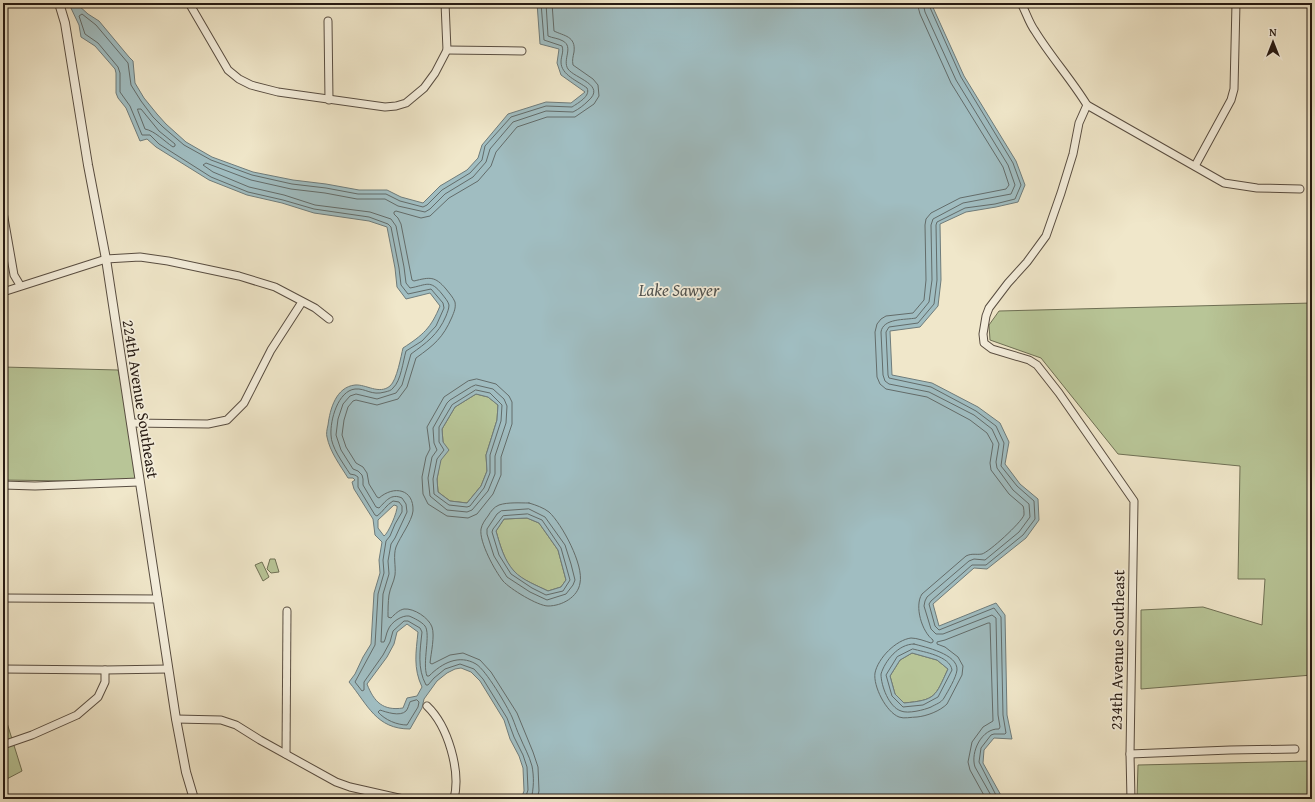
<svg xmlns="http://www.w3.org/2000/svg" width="1315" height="802" font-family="'Gentium Book Plus',serif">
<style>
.green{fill:#b8c597;stroke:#6f7055}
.water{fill:#a0bdc1;stroke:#6f7c7b;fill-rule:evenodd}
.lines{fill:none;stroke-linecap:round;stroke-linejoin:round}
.shore{stroke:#636c6a;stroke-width:1}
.minor-casing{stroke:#584d41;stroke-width:9}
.tertiary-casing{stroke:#584d41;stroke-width:10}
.minor{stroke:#f5efdd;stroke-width:7}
.tertiary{stroke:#f5efdd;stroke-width:8}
.labels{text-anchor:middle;stroke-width:3.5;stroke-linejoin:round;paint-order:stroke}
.street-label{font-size:16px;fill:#261a13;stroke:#f5efdd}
.water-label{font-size:17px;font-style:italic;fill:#515350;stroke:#f5efdd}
</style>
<rect width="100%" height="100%" fill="#f0e7ca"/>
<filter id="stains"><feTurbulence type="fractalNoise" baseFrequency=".005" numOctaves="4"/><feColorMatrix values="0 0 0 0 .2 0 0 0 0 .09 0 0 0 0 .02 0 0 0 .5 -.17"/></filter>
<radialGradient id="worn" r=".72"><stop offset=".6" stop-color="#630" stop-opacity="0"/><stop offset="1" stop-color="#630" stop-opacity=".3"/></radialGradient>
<g class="green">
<path d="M1312 303V675L1141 689V610L1203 607 1262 625 1265 579H1238L1240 466 1118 454 1041 358 990 340 989 325 999 311Z"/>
<path d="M3 367 118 370 131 423 139 482 3 480Z"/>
<path d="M476 394 488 397 498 405 497 420 486 455 487 471 481 486 467 503 450 501 438 492 437 479 443 442 442 429 455 407Z"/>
<path d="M527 518 539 523 558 550 566 580 561 587 548 591C538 586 522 580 514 572 504 560 500 545 496 531L504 519Z"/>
<path d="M270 559H275L279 572 271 573 267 569Z"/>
<path d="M262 562 269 577 263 581 255 565Z"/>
<path d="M912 653 937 660 948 669C935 697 936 700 904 703L895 694 890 676 900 660Z"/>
<path d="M3 722 7 723 22 771 3 781Z"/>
<path d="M1312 761V799H1137L1138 765Z"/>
</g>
<path class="water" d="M71 3 78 5 88 14 99 21 129 57 133 61 135 83 144 98 157 114 166 124 186 142 212 157 253 172 293 180 326 184 359 190H387L401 197 423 203 440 186 467 170 478 158 482 145 508 114 546 102 571 103 585 92 561 75 557 63 559 49 540 44 537 3H931L964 76 1016 161 1025 185 1018 202 996 207 966 212 940 224 941 280 938 306 920 327 890 331 892 375 932 383 978 407 1000 423 1009 442 1005 464 1020 484 1038 499 1039 520 1026 538 987 569 974 568 933 604 939 626 996 603 1005 615 1007 715 1012 739 994 738 984 750 983 763 1003 799H521L524 791 523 768 519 756 510 739 504 720 480 681 471 672 461 668 455 669 447 673 437 681 424 699 422 708 410 729C376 729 368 705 349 682L355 674 363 657 371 644 374 593 380 573 379 560 382 542 375 535 373 519 354 489 352 482 355 480 353 478H348C340 465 330 452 327 437 326 434 327 429 328 425 330 409 336 387 355 385 366 384 379 395 390 386 397 380 401 356 403 348 423 335 431 328 440 306L430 293 406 299 397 287 395 268 387 227 369 221 314 213 282 203 247 195 209 180 156 147 147 139 140 141 126 108 118 98 116 93V73L115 69 95 46 81 37 79 25 70 6ZM476 394 488 397 498 405 497 420 486 455 487 471 481 486 467 503 450 501 438 492 437 479 441 460 449 450 443 442 442 429 455 407ZM394 505 397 506C398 511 388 534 384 536L378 528V520ZM527 518 539 523 558 550 566 580 561 587 548 591C538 586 522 580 514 571 504 560 500 545 496 531L504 519ZM407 624 418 632C416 652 413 668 422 687L417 696 407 698 403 708C383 711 374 702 367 684L387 657 394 644 397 632ZM912 653 937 660 948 669C935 697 936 700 904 703L895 694 890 676 900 660Z"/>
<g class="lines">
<g class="shore">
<path d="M917 3 920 14 951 83 1003 167 1009 185 1006 189 960 198 931 213 926 219 925 225 926 280 924 300 913 313 886 316 881 319 877 324 875 332 877 377 880 384 886 389 927 397 970 420 987 433 993 444 990 463 991 470 1009 494 1023 506C1024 508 1024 513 1024 515 1021 523 989 552 982 554 976 555 972 553 966 556L922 594C914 606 922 632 933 640V642L931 643C925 641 917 638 911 638 896 640 878 658 875 673 873 686 886 712 899 717 904 719 911 717 917 717 927 716 940 711 947 704L962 675 963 666 958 657 945 647 937 644V642L945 640 988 623H990L993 721 983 727 972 742 968 762 970 770 986 799"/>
<path d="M923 3 925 12 956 80 1008 165 1015 185 1011 194 963 203 933 219 931 225 932 280 929 302 916 318C905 320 883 318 881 332L883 375 885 381 889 384 929 392 974 415 992 429 999 444 996 462 997 468 1013 490 1029 504 1030 517 1019 532 985 560 974 559 969 561 927 597 925 601 924 606 931 629 936 634H943L992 615 996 618 998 715 1000 727 999 729C982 728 970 752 975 767L993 799"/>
<path d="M928 3 961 77 1013 163 1021 185 1015 199 995 204 965 208 937 222 936 225 937 280 934 304 918 323 889 327 886 332 888 375 889 378 931 387 976 411 996 426 1004 443 1001 466 1017 486 1034 501 1035 519 1023 535 986 565H972L931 601 929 604 935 626 939 630 994 608 1001 617 1003 715 1006 733 1005 734H994L991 735 981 748 979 762 998 799"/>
<path d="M138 109H141L159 131 175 144V146L173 147C164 141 155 131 145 129L138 111Z"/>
<path d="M477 379 496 384 509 396 512 402V424L501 457V475L493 494 477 514 468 518 447 516 428 504 423 494 422 477 426 457 430 449 427 427 444 397 468 381Z"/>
<path d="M476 385 493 389 504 399 507 406 506 423 495 456V474L488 491 472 510 467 512 447 510 430 496 428 478 432 457 437 450 434 443 433 428 447 403 450 400 471 387Z"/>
<path d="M476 390 490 393 502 405 501 421 490 455V473L484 488 470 506 467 507 449 505 434 494 433 479 437 459 444 450 439 442V427L452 405Z"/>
<path d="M529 503C536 505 544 508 549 512 562 524 584 565 580 583 578 597 562 606 548 606 538 606 510 589 503 581 495 571 479 542 481 529 482 524 485 520 488 516 491 511 494 507 499 505 508 502 520 503 529 503Z"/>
<path d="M529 509 545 517 565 545 571 564 575 580 573 585 566 594 547 600 530 592 507 577 494 556 487 534V529L497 514 501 511Z"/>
<path d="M528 514 542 520 561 548 570 580 563 591 546 595 532 588 511 574 499 555 492 532 493 529 503 516Z"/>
<path d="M914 644C925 647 958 654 957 670 956 678 948 691 944 698 941 703 936 704 931 707 924 710 908 714 901 711 889 707 881 686 881 674 885 661 898 644 914 644Z"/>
<path d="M913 649C924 652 950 656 952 670L938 697 923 705 903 707 892 696 886 675 897 657Z"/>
<path d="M417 700 419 702 418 707 407 725C397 725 385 720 378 712L380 710C386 712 400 717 406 711 408 709 409 704 410 702Z"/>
<path d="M525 799 528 790 527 767 523 755 514 737 507 718 483 679 474 669 460 664 445 669 434 678 428 685H426C417 668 420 651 422 632L420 628 408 621H404L393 631 390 642 383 655 364 682V690L362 691 355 682 375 645 378 594 384 573 383 560 386 541 390 536 395 524 402 512V506L399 502 393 501C386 505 383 512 377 516L375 515 358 487V477L355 475 350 474C343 463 331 447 331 435 330 420 338 391 355 389 366 388 371 396 385 392 388 391 391 391 393 388 401 381 403 361 406 351L422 341 436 326 444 308 443 303 431 289 408 294 401 285 399 268 391 227 388 224 369 217 314 209 283 200 248 192 211 177 159 144 150 135H142L130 106 120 92V73L118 67 98 43 85 34 79 16 82 14 96 25 128 63 131 85 141 101 153 117 163 127 184 145 211 160 252 175 292 184 326 188 358 194H386L400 201 423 207 427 205 442 190 470 173 482 160 485 146 511 117 546 106 572 107C578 103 591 96 587 88 578 81 561 75 561 62 561 56 564 52 562 46L544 40 541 3"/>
<path d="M531 799C534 789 534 776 532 766 529 755 524 747 520 737 517 731 515 724 512 717 507 706 486 670 476 664 459 654 442 663 429 676H427C422 663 431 634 425 626 422 622 414 618 409 616 402 615 391 622 388 630 386 634 386 638 384 642H381L383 594 389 574 388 561 391 544 395 538 407 512 406 504 402 498C391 493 386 501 379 508L376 507 363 485V479L362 475 358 471 353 469 341 450 336 435 338 419 343 404 350 396 356 394 377 399 396 393 402 385 411 354C426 343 438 335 446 316 447 313 449 309 449 305 448 301 445 298 442 294 430 279 427 285 410 288L406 283 404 267 396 226 391 219 370 212 315 205 284 195 249 187 213 172 203 165 206 163 251 180 291 189 325 193 357 199H385L398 206 425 212 430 209 445 194 473 177 486 162 490 149 513 122 546 111 573 112C579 109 584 105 588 101 607 85 574 78 568 69 562 60 574 47 563 41 558 38 552 38 548 36L546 3"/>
<path d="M537 799 539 791 538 767 533 752 517 713 491 672 480 660 463 653 450 655 432 664 430 663C431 653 435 636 432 627 429 618 414 608 404 609 399 610 395 614 391 618L388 617C388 610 388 602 389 595 390 588 394 582 395 575 396 566 393 556 396 547 400 537 412 521 413 511 414 489 394 485 379 498L377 497 369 484 367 473 363 467 356 463 346 447 342 435 344 420 348 407 353 401 356 400 377 405 398 399 407 387 416 358C434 345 443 338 452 317 454 312 456 308 455 302 453 297 449 293 446 289 435 276 430 277 414 281L412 280 401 224 398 218 394 214V212L396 211 421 218 430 216 449 198 478 181 491 166 496 152 517 127 547 117H575L594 104 599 96 598 85 593 79 573 65C572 60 573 57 574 52 576 36 564 36 554 31L552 3"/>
</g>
<g class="minor-casing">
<g id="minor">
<path d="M189 3 228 70 239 79 251 85 278 92 385 107 396 106 406 103 424 88 435 73 447 50 445 3"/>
<path d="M1021 3C1026 12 1029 23 1035 31 1051 57 1071 79 1087 105L1079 123 1073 154 1061 193 1046 236 1027 262 1008 283 989 308 986 316 983 334 984 343 992 349 1029 360 1037 365 1059 393 1134 501 1130 754 1131 799"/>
<path d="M328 21 329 100"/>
<path d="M447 50 522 51"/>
<path d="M1087 105 1224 183 1257 188 1300 189"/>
<path d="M1195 166 1231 100 1234 89 1236 3"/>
<path d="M3 212 14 275 20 285"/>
<path d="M3 292 106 259 140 257 168 261 239 276 275 287 315 308 329 319"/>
<path d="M131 423 208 424 227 420 244 403 271 350 302 302"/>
<path d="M3 485 35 486 139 482"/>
<path d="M3 598 158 599"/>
<path d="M3 669 105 670 168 669"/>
<path d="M427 706C448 726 461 771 454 799"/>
<path d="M176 719 221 720 236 725 260 740 336 782 350 787 403 799"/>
<path d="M3 745 32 735 77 715 98 697 105 682V670"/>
<path d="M286 754 287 611"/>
<path d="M1130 754 1230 750 1295 749"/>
</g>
</g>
<g class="tertiary-casing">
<path id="tertiary" d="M59 3 65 23 88 165 106 259 176 719 186 772 194 799"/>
</g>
<use href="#minor" class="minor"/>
<use href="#tertiary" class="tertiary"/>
</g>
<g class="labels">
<g class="street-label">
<text transform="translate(141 399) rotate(81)" y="6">224th Avenue Southeast</text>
<text transform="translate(1117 650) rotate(-89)" y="6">234th Avenue Southeast</text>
</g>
<g class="water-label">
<text x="679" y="296">Lake Sawyer</text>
</g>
</g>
<rect width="1315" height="802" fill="none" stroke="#f0e7ca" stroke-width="16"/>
<rect x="4" y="4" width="1307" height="794" fill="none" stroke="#261a13" stroke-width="2"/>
<rect x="8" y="8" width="1299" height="786" fill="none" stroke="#261a13"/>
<g transform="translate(1273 42)" stroke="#f5efdd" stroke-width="3" paint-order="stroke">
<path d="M0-3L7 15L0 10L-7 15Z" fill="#261a13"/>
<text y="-6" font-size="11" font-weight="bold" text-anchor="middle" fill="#261a13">N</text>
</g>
<rect width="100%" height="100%" filter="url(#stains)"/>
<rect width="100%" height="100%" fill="url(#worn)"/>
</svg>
